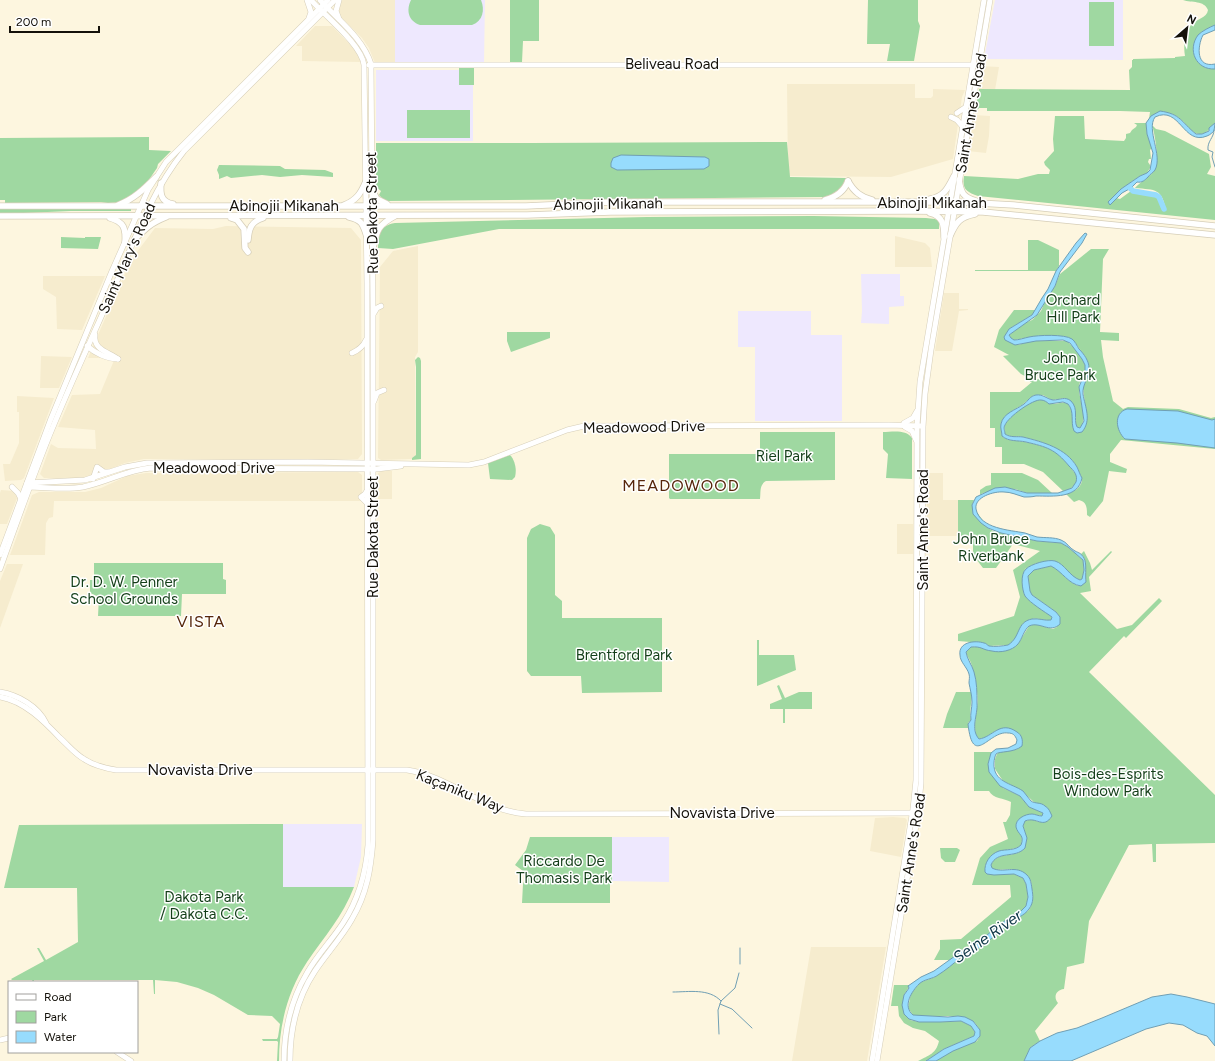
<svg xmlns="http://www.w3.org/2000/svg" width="1215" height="1061" font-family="Figtree,sans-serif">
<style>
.built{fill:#f6ecce}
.education{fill:#eee8fe}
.green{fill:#9fd8a1}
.water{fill:#97dcfd;stroke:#709fb4}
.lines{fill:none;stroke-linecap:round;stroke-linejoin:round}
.stream{stroke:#709fb4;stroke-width:1}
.river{stroke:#97dcfd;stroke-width:5.5}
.secondary-casing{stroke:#d6ceb8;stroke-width:6}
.primary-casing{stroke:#d6ceb8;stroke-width:7}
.secondary{stroke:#fff;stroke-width:5}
.primary{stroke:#fff;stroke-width:5.5}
.labels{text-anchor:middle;stroke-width:3;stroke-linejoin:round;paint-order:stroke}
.street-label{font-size:15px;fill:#14110a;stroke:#fff}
.park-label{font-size:15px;fill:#143f19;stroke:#fff}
.neighbourhood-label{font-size:16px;letter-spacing:1px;fill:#56260a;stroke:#fff}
.water-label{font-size:16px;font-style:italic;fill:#0d3747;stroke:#fff}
</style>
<rect width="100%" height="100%" fill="#fdf6df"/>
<g class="built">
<path d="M342 0H395V63H375L369 48 362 38 342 18 339 13V7Z"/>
<path d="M315 26H332L356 51 361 62 302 61V46H296Z"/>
<path d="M979 66 999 67 995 90 976 89Z"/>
<path d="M787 84H915V98H931L933 96V89L965 90 962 97 953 159 891 177 788 176Z"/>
<path d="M974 115 990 116 989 136 986 153 968 151Z"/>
<path d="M226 226 351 228 361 240 362 454 358 459H144L125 463 98 474 81 479 44 478 40 474 51 444 58 448 96 449 95 430 58 427 72 395 100 394 115 358H88L119 286 134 256 155 228 213 229Z"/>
<path d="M895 236 925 243 930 248 932 267H895Z"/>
<path d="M418 246V352L415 357 416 455 412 458V459L381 460 378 458 380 267 393 251Z"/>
<path d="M43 276H105L82 330 57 329 56 297 43 289Z"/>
<path d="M944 293H959V309H968V310L959 311 952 351H935Z"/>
<path d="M41 356 72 357 59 388H40Z"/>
<path d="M17 396 54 398 24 478 21 480 5 481 3 464H10L19 443V412H17Z"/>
<path d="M382 471H392V499H378V473Z"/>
<path d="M358 472 362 475V501H54L53 517 49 518 46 523 45 555H10L32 495 39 492H85L101 488 127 476 146 473Z"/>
<path d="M927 473H943V500H958V536H927Z"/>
<path d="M1 490 14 491 17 498 7 524H0V493Z"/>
<rect x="897" y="524" width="16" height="30"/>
<path d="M7 564H23L0 628V581Z"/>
<path d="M893 817 905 818 907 820 901 857 870 851 875 818Z"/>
<path d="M811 947H886L867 1061H792Z"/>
</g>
<g class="education">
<path d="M395 0H485L484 63H395Z"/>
<path d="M995 0H1123V60L984 59Z"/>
<rect x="376" y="70" width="97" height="71"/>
<path d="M861 274H900V296H904V306L889 307V324L861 323 862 311Z"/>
<path d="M738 311H811V335H842V421H755V347H738Z"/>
<path d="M283 824H362L361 857 354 887H283Z"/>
<path d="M612 837H669V882L612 881Z"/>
</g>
<g class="green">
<path d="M411 0H481C485 10 483 21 472 25H420C408 21 406 10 411 0Z"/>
<path d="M510 0H539V41H523L522 62H510Z"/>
<path d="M868 0H918V21L920 26 914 61H887L890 44H867Z"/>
<path d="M1183 0H1215V25C1198 32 1187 45 1198 62L1215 67V123C1210 127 1208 133 1201 134 1187 136 1182 105 1156 115 1152 116 1152 116 1149 119L1150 112 1120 111H987V108H979L976 112 975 111 979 89 1130 90 1129 70 1132 67V60H1133V59L1175 58V57L1185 56C1183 46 1185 33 1191 25 1196 19 1207 18 1208 10 1204 0 1192 3 1183 0Z"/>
<rect x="1089" y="2" width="25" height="44"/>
<rect x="459" y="68" width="15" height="17"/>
<rect x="407" y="110" width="63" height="28"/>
<path d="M1055 116H1084L1085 139 1124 141 1126 138V134L1130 133 1132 130 1136 127 1137 125 1134 123H1146L1147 134 1152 148 1150 150 1151 159H1149L1148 162 1150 165V168L1147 173 1140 176 1121 189 1108 202 1110 204 1116 198 1120 199 1131 191C1151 197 1154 186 1163 209L1162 211H1166C1162 188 1156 190 1135 188 1140 182 1149 178 1154 171 1160 164 1155 134 1152 125L1156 129 1165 131 1209 154 1211 167 1207 174 1215 176V220L978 196C966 192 962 189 964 176L1018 179 1038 174H1049L1050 170 1045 165 1044 162 1054 151 1053 139Z"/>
<path d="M149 137V150L171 151 158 164 157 168 146 184 123 202 108 203 101 202 5 203V200H0V138Z"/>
<path d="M787 142 790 177 846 178C844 188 838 192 829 197L387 201 383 199 379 195 381 191 376 187V143H530Z"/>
<path d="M219 165 280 166 285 169 325 170 333 173V177L302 175 280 177 262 175 231 178 227 176 219 179V175L217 170Z"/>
<path d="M0 208 131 209V211H71L0 214Z"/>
<path d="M813 216 926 218 935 219 939 221V229H499L393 249 378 248C379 234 379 226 395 223L647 217Z"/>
<path d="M61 237 85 238V237H101L98 249 61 248Z"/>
<path d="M1028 240H1038L1059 250V266L1056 271H975V270H1028Z"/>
<path d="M1091 249H1109L1103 259 1100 332 1119 333V341L1101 340 1103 357 1113 401 1123 409 1128 407 1179 409 1211 418 1215 417V449L1121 440 1110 454V462L1127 469 1126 473 1109 471 1103 501 1090 517 1087 515C1087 508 1087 502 1079 500L1074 502 1066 494C1073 492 1080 489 1082 481 1082 477 1079 473 1078 469 1068 449 1043 442 1023 437 1017 436 1011 438 1005 434 1005 430 1003 428 1005 425 1008 417 1032 399 1040 399 1045 400 1048 403 1052 404 1058 404 1062 401 1068 404L1072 411 1077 433 1087 420 1083 388 1088 373 1086 358 1074 341 1065 337 1055 336 1030 337 1014 340 1011 338 1009 335 1025 323 1032 320 1041 311 1046 299 1055 286 1060 274Z"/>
<path d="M1014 310H1036L1032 315 1009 329V341L1018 345 1031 341H1066C1072 344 1083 358 1085 365 1087 374 1078 380 1079 389 1079 399 1088 420 1080 428L1077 427 1076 425V415L1065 398 1052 400 1043 395H1034L1022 405 1012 411 1004 418 1001 423 1002 436C1008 442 1017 440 1025 442 1034 444 1044 446 1052 450 1060 454 1065 461 1070 467 1073 471 1078 475 1077 480 1076 486 1069 490 1063 491L1043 472 1024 464H1002V447H995V428H990V392H1020L1032 382H1030L1029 378 1034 377 1035 380 1041 378 1039 375 1027 377 1021 374 1003 356 1009 355 994 347 999 330Z"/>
<path d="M507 332H550V338L511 352 507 341Z"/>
<path d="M418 357 420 358 421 361V459L412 460V458L416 455V367L415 360Z"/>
<path d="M760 432H835V480L766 481C759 485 761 492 760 499H670L669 498V454H759L760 452Z"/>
<path d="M883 432C892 432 906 429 912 438V479L886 478 888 454 883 449Z"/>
<path d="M510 455C515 460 517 470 515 477L512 480 490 479 488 463Z"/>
<path d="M991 473H1022L1038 480 1052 493H1027L1015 489 983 493 980 495V490L986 486 991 485Z"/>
<path d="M958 500H974L972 505 988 528 993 531 1037 541 1061 543 1068 547 1083 560 1084 570 1082 579 1080 580 1073 577 1059 563H1037L1025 569 1022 583 1025 595 1031 602 1051 616 1052 619 1049 621C1046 620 1043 619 1040 619 1015 617 1024 636 1008 645L989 646 983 643 958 641V634L1014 616 1020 597 1013 570 1040 551 1013 544 996 568H983L973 555V536H958Z"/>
<path d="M540 524 550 527 555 535V595L562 601V618H662V692L582 693 581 676H531L527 671V538L531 529Z"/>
<path d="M1084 551 1090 563 1092 570 1111 551 1112 552 1089 577 1091 591 1080 593 1117 629 1132 625 1159 598 1162 601 1126 638 1124 636 1089 672 1215 795V843L1156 844V862H1153L1152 844 1129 845 1089 921 1084 963 1067 967 1064 989C1056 990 1053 997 1058 1003L1035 1031 1040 1041 1030 1048 1024 1061H936L952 1051 977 1041 980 1036C979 1033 979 1029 978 1027 966 1008 931 1021 913 1015L908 1008 911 993 921 982 935 977 959 959 978 949 998 932 1029 910 1031 906 1033 898 1031 881 1022 872 1012 869 995 870 992 868 991 865C997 850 1015 859 1025 848V832L1023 826 1025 821 1033 819 1038 822 1051 818 1022 791 1003 781 995 769V759L997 754 999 752 1018 749 1019 734 997 730 986 737 979 739 977 738C973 727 976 718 977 707 979 694 975 679 972 666 971 661 967 657 966 652L971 647H981L987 650 1018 644 1029 626 1035 624 1053 629 1057 627 1059 616 1056 612 1032 595 1030 592 1028 576 1034 570 1051 566C1064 572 1065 581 1079 586L1086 582 1085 559 1081 554Z"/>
<path d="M94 563H223V579L226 580V594H182L181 616H98L99 597 90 593V580H94Z"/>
<path d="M757 640H759V655H794L796 670 757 686Z"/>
<path d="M779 685 785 698 799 692H812V709H785V723H783V709H770V704L782 699 777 686Z"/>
<path d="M956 692H972C972 701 969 711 971 720L968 723V728H943L947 714Z"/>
<path d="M974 752H992L988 764 1003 788 1020 796 1029 807 1043 813 1042 816 1031 814 1018 830C1022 836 1024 842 1019 847 1005 852 991 849 985 867L1009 874H1014L1023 878 1026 884 1028 897 1026 906 1021 911 1010 917 994 929 978 943 962 951 951 960H934L940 949V940L961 939 1011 897 1010 885H972L980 858 990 847 1008 839 1003 822H1006L1010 815 1011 802C1004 798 993 799 989 791H974Z"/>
<path d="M283 824V887H354C343 916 324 937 307 962 287 992 279 1026 279 1061H277L278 1042 277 1041H263L262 1039H277L278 1037 280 1024 272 1016 248 1015 214 995 198 988 177 982 155 980V994H154L153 980H34V982H33L32 980H12L11 979 44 961 37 948H39L46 960 78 942 77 888H4L19 825Z"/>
<path d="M530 837H612V881L610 882V903H522L523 884 527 874 515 865 526 850Z"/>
<path d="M940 848H957L960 850 955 862H945L941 858Z"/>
<path d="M894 985H910L904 995 910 1020 919 1022H940L961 1021 971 1026 975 1032 974 1036 944 1049 926 1061H918C929 1055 936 1054 939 1041L925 1031 913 1028 904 1023 899 1016 898 1006H891Z"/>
</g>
<g class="water">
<path d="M1215 25V30L1203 35C1197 47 1196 68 1215 64V69C1196 70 1187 50 1198 35 1202 31 1210 27 1215 25Z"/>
<path d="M1160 111C1181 114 1181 122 1196 134H1202L1209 131V128L1215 123 1214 131C1213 132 1210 135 1207 136 1183 146 1180 105 1155 117 1146 130 1163 155 1155 170 1153 173 1150 174 1148 177 1145 180 1142 183 1137 182L1131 188 1122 193 1110 205 1108 202 1121 189 1140 176 1147 173 1150 170 1153 153 1147 134 1146 123 1151 116Z"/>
<path d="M621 155 705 157 709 159V166L704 169 617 170 611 167V163L613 158Z"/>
<path d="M1085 233 1087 234 1082 243 1060 272 1055 286 1037 315 1009 335 1011 338 1014 340C1019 340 1024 338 1029 337 1038 335 1065 334 1072 339 1075 341 1077 346 1079 349 1084 354 1089 361 1089 368 1090 377 1082 384 1083 394 1085 407 1092 420 1082 432L1077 433 1074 431C1070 421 1075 412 1068 404L1063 402 1049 404C1047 402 1044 400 1041 400 1033 399 1008 417 1005 425 1003 428 1005 431 1005 434 1011 438 1017 436 1023 437 1043 442 1066 448 1077 467 1079 471 1080 475 1082 478 1078 499 1053 496 1036 496 1032 497 1028 497 1024 497 1017 495 1011 492 1004 492 994 491 974 497 976 509 980 529 1010 530 1025 533 1029 534 1033 536 1037 537 1045 538 1054 537 1061 540 1067 542 1069 548 1075 551 1079 553 1081 553 1084 558 1087 563 1085 575 1086 582L1081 586C1068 584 1063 572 1051 566L1034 570 1028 576 1030 591 1032 595 1056 612 1060 617V624C1050 634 1040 621 1029 626 1024 630 1022 639 1018 644 1012 651 1000 653 992 651 982 650 982 646 971 647L966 652C967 659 972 665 974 672 977 682 977 693 977 703 978 715 970 729 979 739 993 737 1000 720 1017 732 1022 735 1023 740 1022 746 1014 753 999 751 996 754 995 756 994 760 994 763 993 782 1011 783 1023 791 1026 794 1028 798 1031 801 1035 804 1041 802 1045 806 1049 808 1050 812 1052 816 1043 830 1037 816 1025 821L1023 826 1027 838 1025 848C1015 859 997 850 991 865L992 868C1003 874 1016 864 1027 875 1031 879 1031 883 1032 889 1033 896 1034 902 1029 909 1024 916 1016 918 1010 923 999 931 990 941 979 948 973 952 966 954 960 958 953 964 946 970 938 975 933 979 924 979 919 984 912 991 902 1006 913 1015L948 1017 958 1016 965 1017 973 1021 980 1030V1036L975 1042 953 1051 936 1061H926L944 1049 974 1036 975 1032 971 1026 961 1021 940 1022H919L909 1019 904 1014 902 1005 904 995 909 988 908 986 921 977 934 971 962 951 978 943 994 929 1010 917 1021 911 1026 906 1028 897 1026 884 1023 878 1014 874 994 875 987 874 985 872C984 863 990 854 999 851 1006 849 1015 851 1021 845 1025 835 1018 835 1016 827 1015 819 1025 814 1032 814 1035 814 1038 816 1042 816L1043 813 1029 807 1020 796 1000 786 989 772 988 764 991 753 996 749 1008 748 1016 744 1017 740C1015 735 1013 733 1008 733 989 730 973 769 968 724L971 720C970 714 972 708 972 702 972 695 970 689 969 683 969 680 970 677 969 674 967 667 960 662 960 655 958 642 975 640 984 643 986 643 987 645 989 646 994 647 1003 646 1008 645 1021 637 1016 622 1032 619 1039 618 1045 621 1051 620L1052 617C1045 612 1030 603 1025 596 1022 590 1020 574 1026 569 1031 564 1048 559 1055 561 1065 564 1069 576 1080 580L1082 579 1084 570 1083 560 1068 547 1061 543 1037 541 1001 533 988 528 981 523 973 514 972 505 976 497 995 488 1005 487 1027 493H1058L1072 488 1076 482C1078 475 1074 471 1069 466 1055 449 1047 447 1026 442 1017 440 1009 442 1002 436 1002 432 1000 428 1001 424 1003 413 1016 410 1024 404 1028 401 1030 396 1036 395 1043 394 1047 399 1053 400 1060 400 1065 396 1071 401 1079 409 1073 419 1077 427L1080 428 1084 421 1079 387 1085 372V365L1082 359 1070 343 1063 340 1036 341 1015 345 1005 340 1004 337 1009 329 1032 315 1035 310 1042 298 1048 289 1056 271 1076 243Z"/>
<path d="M1127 409 1178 411 1212 420 1215 419V448L1177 443 1125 439C1116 431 1113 413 1127 409Z"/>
<path d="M1171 994 1187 997 1215 1004V1046L1207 1036 1197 1033 1183 1025 1169 1023 1146 1029 1071 1061H1024L1030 1048 1040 1041 1057 1033 1077 1028 1102 1018 1152 997Z"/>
</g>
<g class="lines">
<g class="stream">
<path d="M1214 130C1214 138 1207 141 1208 150L1213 152 1212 157 1215 167"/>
<path d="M740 948V964"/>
<path d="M673 992C689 992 709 988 721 1001"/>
<path d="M720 1004 732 1009 752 1028"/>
<path d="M719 1034 718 1010 721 1001 735 988 739 973"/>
</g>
<path class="river" d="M1130 188 1133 191 1156 195 1159 197 1164 209"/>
<g class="secondary-casing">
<g id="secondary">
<path d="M307 0 311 12 309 18"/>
<path d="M339 0 336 11 339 19"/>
<path d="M369 65H975"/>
<path d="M957 113 966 107"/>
<path d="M951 117 957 120 963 127"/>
<path d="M374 313 377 308 381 306"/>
<path d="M95 335C93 350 109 352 118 359"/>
<path d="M87 346C95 353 107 359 118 359"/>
<path d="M352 353C359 350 363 347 366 340"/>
<path d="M374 401 377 393 384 390"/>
<path d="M904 423 913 418 917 411"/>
<path d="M905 427 912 431 916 440"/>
<path d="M93 479 97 467 104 472H108"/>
<path d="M27 483 85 480 125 467 147 463 308 462 469 465 484 462 567 430 584 426 889 425 921 426"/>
<path d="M12 487 18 493 21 499"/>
<path d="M28 487C45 487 66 490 83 487 108 482 126 470 151 468L377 469 401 466"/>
<path d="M367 491 365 494 361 497 367 503"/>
<path d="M0 555 50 421 112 271 148 190 166 162 328 0"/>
<path d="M0 569C15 527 30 485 46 444 67 391 91 340 114 288 134 241 151 192 184 151L335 0"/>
<path d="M0 692C18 695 38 706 46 723"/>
<path d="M0 697C24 701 44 721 60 738 68 745 75 754 84 759 93 765 104 768 116 770H407C449 776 483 811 526 814L914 813"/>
<path d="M0 1040 9 1038"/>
<path d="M117 1052 131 1061"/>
<path d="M284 1061C284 1030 291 1000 307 973 317 955 332 940 343 923 358 900 366 872 368 845L367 283 364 65C362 45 325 16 311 0"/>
<path d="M290 1061C290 1029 297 998 315 971 327 953 342 937 352 919 367 894 371 868 373 840V308L371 64C363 38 338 20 320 0"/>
<path d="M872 1061 913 809 916 780 917 426 920 382 984 0"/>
<path d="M877 1061 918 813 921 783 923 427 925 394 931 350 990 0"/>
</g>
</g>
<g class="primary-casing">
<g id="primary">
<path d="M959 180C961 193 963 197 976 201"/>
<path d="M848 181C854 192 861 197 872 200"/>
<path d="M161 183C160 194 161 202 173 204"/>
<path d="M372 190 377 199 387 204"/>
<path d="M930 199C944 197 948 188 954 176"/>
<path d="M825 200C836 197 844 192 848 181"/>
<path d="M118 205C134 199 144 189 156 177"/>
<path d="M344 205C357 200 361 193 366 181"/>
<path d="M0 206H526L611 202H959L1014 205 1215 226"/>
<path d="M930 213C943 216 944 225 944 237"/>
<path d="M0 216 527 215 611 212 916 211 983 212 1215 235"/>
<path d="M349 217C362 220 363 224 367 237"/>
<path d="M110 218C124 222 126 228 125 243"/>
<path d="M231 218 237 220 244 229 245 248 248 252"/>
<path d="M950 236C956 222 960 217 975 214"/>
<path d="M135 239C146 228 151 223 166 217"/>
<path d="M248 240C249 228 251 222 263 218"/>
<path d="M373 248C377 230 378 225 395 216"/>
</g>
</g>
<use href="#secondary" class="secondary"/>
<use href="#primary" class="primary"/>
</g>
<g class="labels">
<g class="street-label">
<text x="672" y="69">Beliveau Road</text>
<text transform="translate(971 113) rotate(-80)" y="5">Saint Anne's Road</text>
<text x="932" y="208">Abinojii Mikanah</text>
<text transform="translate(608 204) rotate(-1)" y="5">Abinojii Mikanah</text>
<text x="284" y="211">Abinojii Mikanah</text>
<text transform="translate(372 213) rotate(-91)" y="5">Rue Dakota Street</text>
<text transform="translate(127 258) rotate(-66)" y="5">Saint Mary's Road</text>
<text transform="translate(644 427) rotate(-1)" y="5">Meadowood Drive</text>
<text x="214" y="473">Meadowood Drive</text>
<text transform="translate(923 530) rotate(-90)" y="5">Saint Anne's Road</text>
<text transform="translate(373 537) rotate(-90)" y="5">Rue Dakota Street</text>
<text x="200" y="775">Novavista Drive</text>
<text transform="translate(460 791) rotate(22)" y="5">Kaçaniku Way</text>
<text x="722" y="818">Novavista Drive</text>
<text transform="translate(911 853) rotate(-81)" y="5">Saint Anne's Road</text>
</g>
<g class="park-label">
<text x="1073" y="305">Orchard<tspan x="1073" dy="17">Hill Park</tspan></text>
<text x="1060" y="363">John<tspan x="1060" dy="17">Bruce Park</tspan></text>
<text x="784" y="461">Riel Park</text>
<text x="991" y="544">John Bruce<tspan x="991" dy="17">Riverbank</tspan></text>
<text x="124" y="587">Dr. D. W. Penner<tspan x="124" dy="17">School Grounds</tspan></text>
<text x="624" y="660">Brentford Park</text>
<text x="1108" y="779">Bois-des-Esprits<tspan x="1108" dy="17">Window Park</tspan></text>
<text x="564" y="866">Riccardo De<tspan x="564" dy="17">Thomasis Park</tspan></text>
<text x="204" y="902">Dakota Park<tspan x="204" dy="17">/ Dakota C.C.</tspan></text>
</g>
<g class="neighbourhood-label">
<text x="681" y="491">MEADOWOOD</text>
<text x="201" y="627">VISTA</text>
</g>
<g class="water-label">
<text transform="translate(987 936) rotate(-35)" y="6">Seine River</text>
</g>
</g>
<rect x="8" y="981" width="130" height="72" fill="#ffffff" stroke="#a1a09d"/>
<rect x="16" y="994" width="20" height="6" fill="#ffffff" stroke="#a1a09d"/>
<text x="44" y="1001" font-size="12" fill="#14110a">Road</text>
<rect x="16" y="1011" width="20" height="12" fill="#9fd8a1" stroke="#a1a09d"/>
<text x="44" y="1021" font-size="12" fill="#14110a">Park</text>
<rect x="16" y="1031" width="20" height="12" fill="#97dcfd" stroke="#a1a09d"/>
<text x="44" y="1041" font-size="12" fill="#14110a">Water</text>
<g transform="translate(1187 28) rotate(28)" stroke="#ffffff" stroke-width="3" paint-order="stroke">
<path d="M0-3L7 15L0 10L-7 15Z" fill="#14110a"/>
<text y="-6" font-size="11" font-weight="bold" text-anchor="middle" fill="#14110a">N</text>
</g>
<path d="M10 26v6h89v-6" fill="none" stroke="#14110a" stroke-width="2"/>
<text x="16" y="26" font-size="12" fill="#14110a" stroke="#ffffff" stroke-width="3" paint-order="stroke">200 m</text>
</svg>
